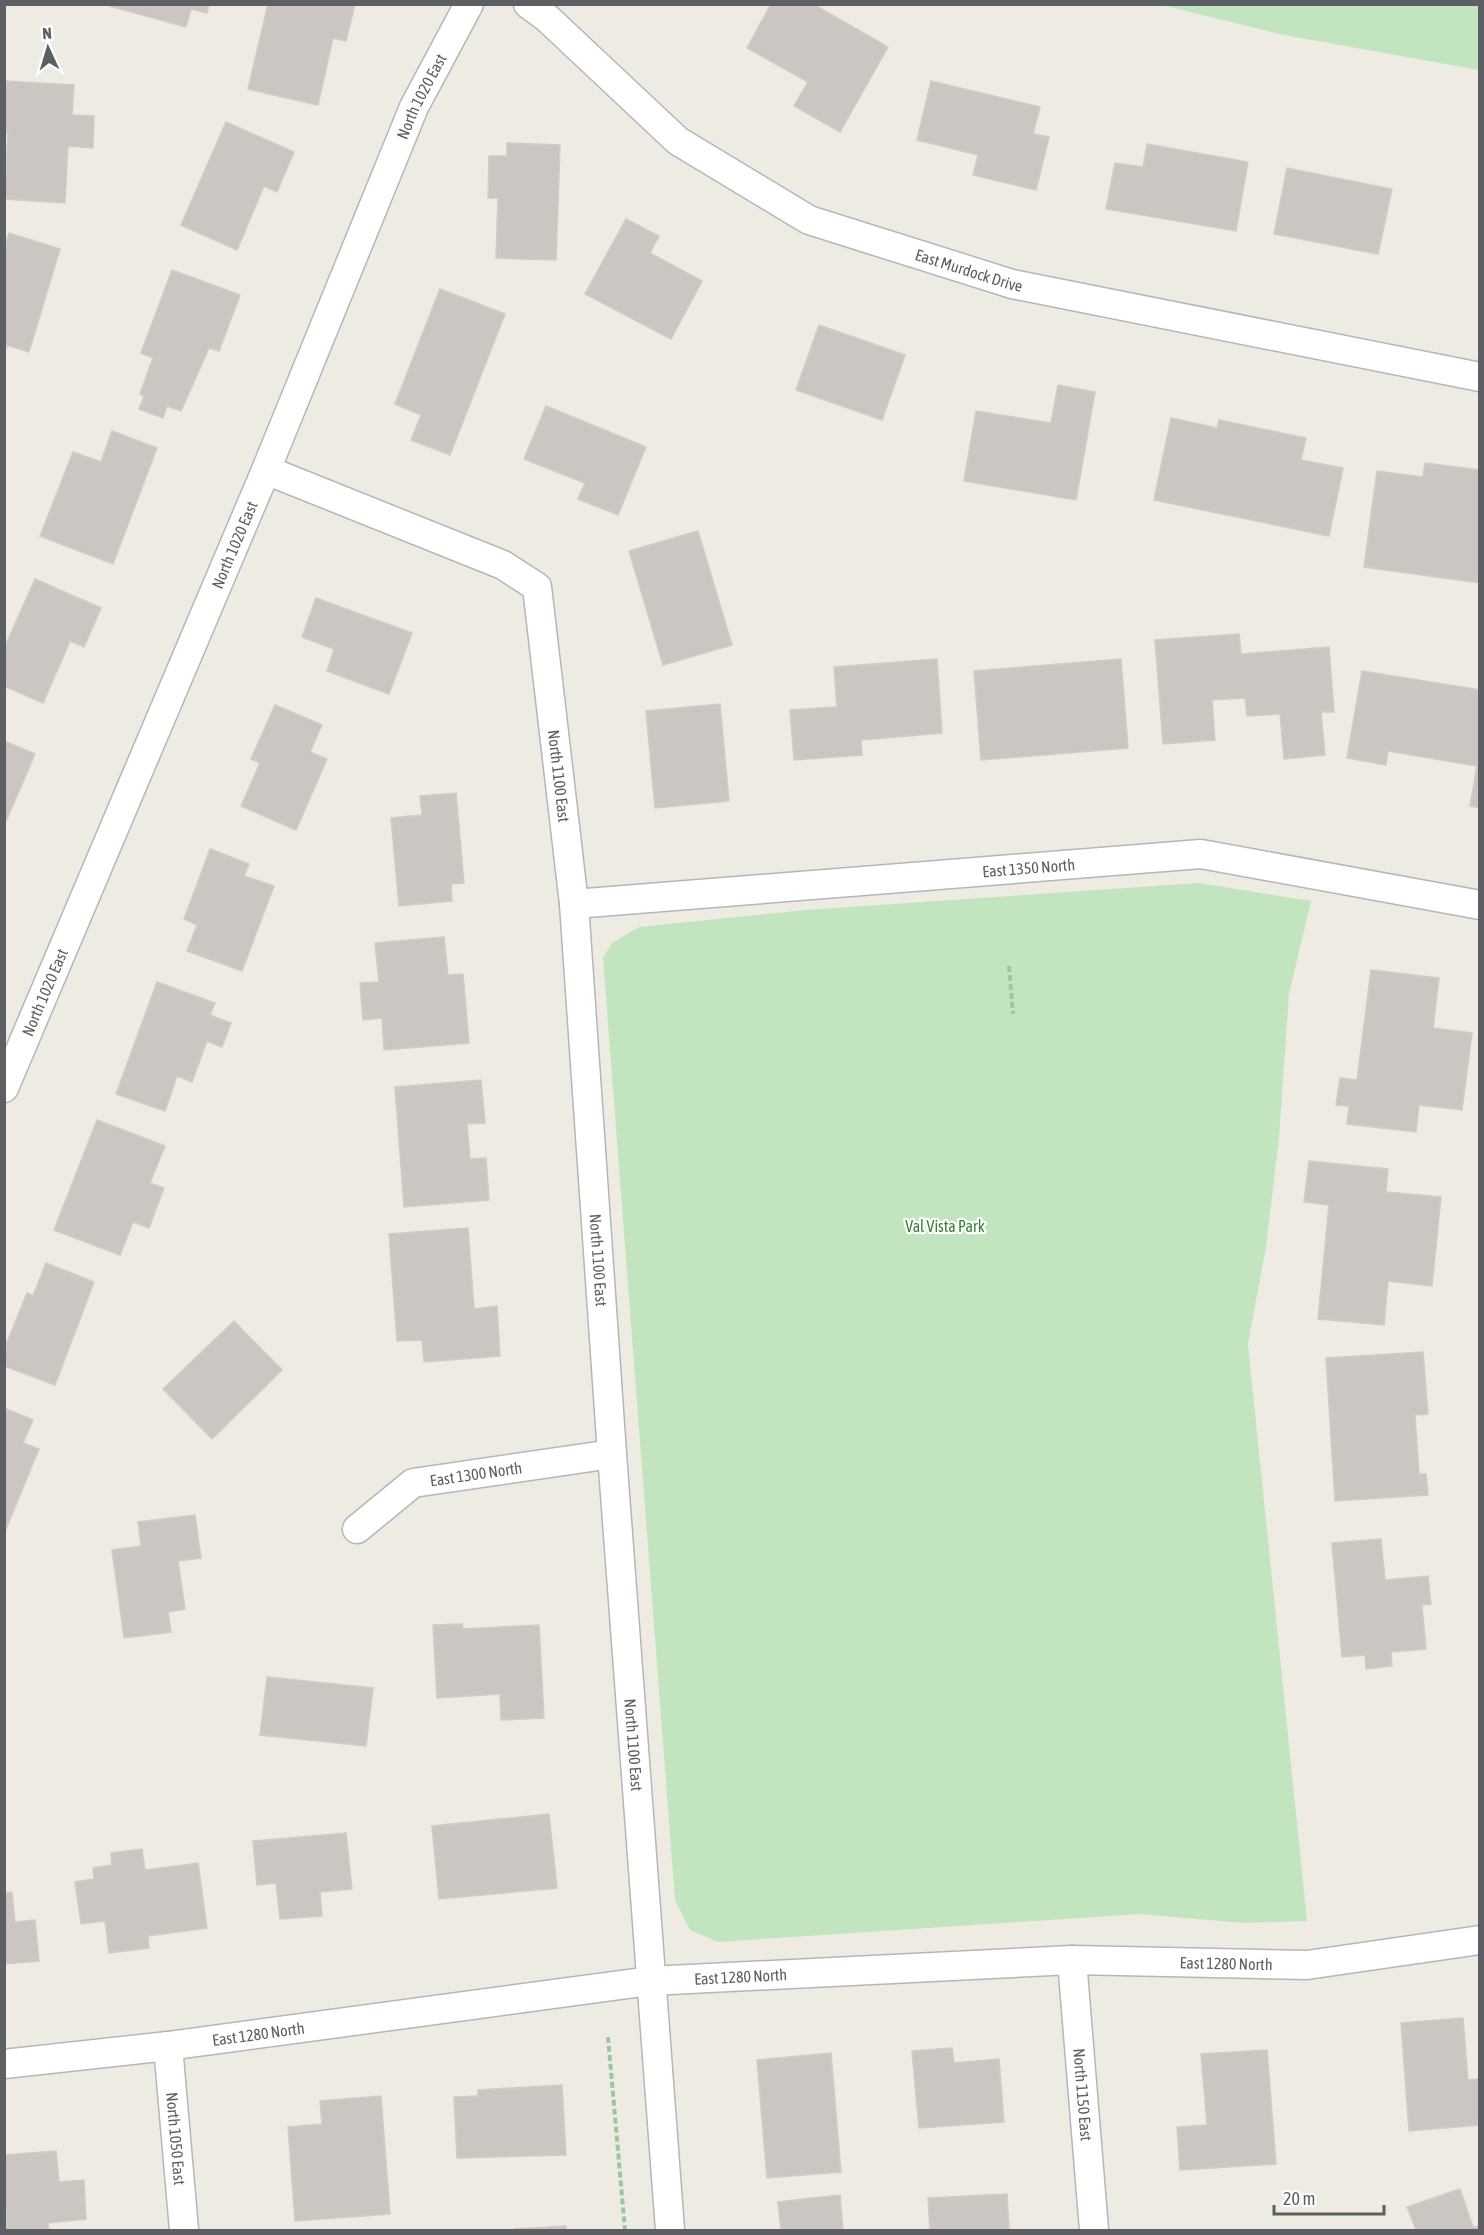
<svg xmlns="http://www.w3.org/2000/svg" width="1484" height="2235" font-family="'Asap Condensed',sans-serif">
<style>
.green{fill:#c2e5c0}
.building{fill:#cac6c1;stroke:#d2ccc2;stroke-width:1.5}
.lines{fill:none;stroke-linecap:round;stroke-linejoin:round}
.street-casing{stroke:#b4b6ba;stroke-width:31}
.path{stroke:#9ac6a4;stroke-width:4;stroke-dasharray:6 3;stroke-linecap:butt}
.street{stroke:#fff;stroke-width:28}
.labels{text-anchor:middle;stroke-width:4.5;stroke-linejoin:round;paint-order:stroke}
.street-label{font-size:16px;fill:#5c6064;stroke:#fff}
.park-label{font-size:16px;fill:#368135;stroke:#fff}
</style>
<rect width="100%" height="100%" fill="#eeebe3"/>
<g class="green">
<path d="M1162 5H1479V70L1284 35Z"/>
<path d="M1199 883 1311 901 1289 994 1279 1138 1266 1247 1248 1344 1307 1921 1244 1923 1139 1914 718 1942 690 1930 675 1900 603 958 612 943 639 927 806 910Z"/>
</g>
<g class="building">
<path d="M209 4 207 13 191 9 186 27 106 5Z"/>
<path d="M268 4H355L346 41 333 38 318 105 248 89Z"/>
<path d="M771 4H813L888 47 840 132 794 106 808 82 747 48Z"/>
<path d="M4 81 74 85 72 115 94 116 93 148 68 146 65 203 4 199 8 133H4Z"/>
<path d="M931 81 1040 107 1033 134 1049 137 1036 190 973 175 978 155 917 140Z"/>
<path d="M226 122 294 152 277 192 264 186 237 250 181 225Z"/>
<path d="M507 143 560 145 556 260 496 258 498 198H488L489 156H507Z"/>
<path d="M1147 144 1248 162 1236 231 1106 209 1115 163 1143 167Z"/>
<path d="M1287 168 1392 189 1378 254 1274 234Z"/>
<path d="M626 219 659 236 650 253 702 281 671 339 585 294Z"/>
<path d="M9 233 60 249 29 352 7 345 4 354V248Z"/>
<path d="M172 270 240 295 219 351 209 348 181 411 167 406 163 418 139 409 144 396 140 394 153 358 141 353Z"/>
<path d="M440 289 505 314 450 455 411 440 421 415 395 404Z"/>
<path d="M819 325 905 355 882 420 796 390Z"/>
<path d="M1058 385 1095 392 1076 500 964 481 976 411 1051 423Z"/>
<path d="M546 406 646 447 618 515 578 499 585 483 524 459Z"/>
<path d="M1171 418 1217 428 1219 420 1306 438 1301 460 1343 468 1329 536 1154 500Z"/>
<path d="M112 431 157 448 113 564 40 536 73 452 101 462Z"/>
<path d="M1425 463 1480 470V583L1364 567 1377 471 1423 477Z"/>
<path d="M698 531 732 645 663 665 629 551Z"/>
<path d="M35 579 101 608 84 647 70 641 43 703 4 686V649Z"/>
<path d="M316 598 412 633 389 694 327 671 334 649 302 637Z"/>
<path d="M1239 634 1241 654 1329 647 1334 712H1321L1325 755 1284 759 1280 714 1247 716 1245 698 1212 700 1215 740 1163 744 1155 640Z"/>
<path d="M937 659 942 733 861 740 862 755 794 760 790 710 837 707 834 667Z"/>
<path d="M1121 659 1128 748 981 760 974 671Z"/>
<path d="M1362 671 1480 690V808L1470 806 1477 766 1388 751 1386 765 1347 758Z"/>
<path d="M720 704 729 801 655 808 646 711Z"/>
<path d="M275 705 322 725 310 752 327 759 296 830 241 806 260 763 251 759Z"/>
<path d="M4 741 35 754 4 826Z"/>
<path d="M456 793 464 883 451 884 452 901 399 906 391 818 422 815 420 796Z"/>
<path d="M210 849 249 864 244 876 274 886 242 971 187 951 197 925 184 919Z"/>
<path d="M444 937 448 975 463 974 469 1043 384 1050 382 1018 363 1020 360 983 379 982 375 943Z"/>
<path d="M1371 970 1439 978 1433 1028 1472 1033 1462 1110 1419 1105 1416 1132 1347 1124 1349 1106 1336 1105 1340 1078 1357 1080Z"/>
<path d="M157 982 215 1003 210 1015 231 1023 222 1047 207 1041 192 1082 177 1076 165 1111 116 1094Z"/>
<path d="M481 1080 485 1123 467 1124 470 1159 486 1158 489 1200 404 1207 395 1087Z"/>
<path d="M97 1120 165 1146 150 1183 164 1188 149 1228 133 1222 120 1255 54 1230Z"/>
<path d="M1309 1161 1388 1169 1386 1192 1441 1197 1432 1286 1388 1281 1384 1325 1318 1319 1329 1205 1304 1202Z"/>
<path d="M468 1228 474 1309 497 1306 500 1356 424 1362 422 1340 397 1341 389 1234Z"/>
<path d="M46 1263 94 1282 55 1385 4 1366V1350L27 1293 33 1296Z"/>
<path d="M234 1321 282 1370 212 1439 163 1389Z"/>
<path d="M1423 1352 1428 1414 1415 1415 1419 1474H1426L1428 1495 1335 1501 1326 1358Z"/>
<path d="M4 1408 33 1420 23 1443 39 1449 4 1534Z"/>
<path d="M195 1515 201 1558 178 1561 185 1609 168 1612 171 1632 124 1638 112 1550 141 1546 138 1522Z"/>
<path d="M1381 1539 1385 1580 1428 1576 1431 1604 1422 1605 1426 1649 1391 1652 1392 1666 1366 1669 1365 1655 1342 1657 1332 1543Z"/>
<path d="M462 1624 463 1629 539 1625 544 1718 501 1720 500 1694 437 1698 433 1625Z"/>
<path d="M267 1677 373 1688 366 1746 260 1735Z"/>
<path d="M549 1814 557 1888 439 1899 432 1826Z"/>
<path d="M346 1833 352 1889 320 1892 322 1916 280 1919 276 1883 257 1885 253 1841Z"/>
<path d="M142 1849 145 1870 198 1863 207 1928 148 1936 149 1948 109 1953 105 1921 81 1924 75 1882 94 1879 93 1868 112 1865 111 1853Z"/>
<path d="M12 1892 15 1922 35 1920 39 1961 4 1964V1893Z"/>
<path d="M1463 2018 1468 2080 1480 2079V2125L1409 2131 1401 2023Z"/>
<path d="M952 2048 954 2063 999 2059 1004 2122 919 2128 912 2051Z"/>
<path d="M1267 2050 1276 2164 1180 2170 1177 2127 1207 2125 1201 2054Z"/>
<path d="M831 2053 841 2172 767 2178 757 2060Z"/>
<path d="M562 2085 566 2155 457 2158 454 2097 478 2096V2090Z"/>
<path d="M381 2096 390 2214 295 2221 288 2127 322 2124 320 2101Z"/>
<path d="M56 2151 59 2182 84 2180 86 2219 48 2223 49 2230H6L4 2155Z"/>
<path d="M1460 2189 1473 2227 1477 2226 1479 2230H1416L1407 2207Z"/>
<path d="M1007 2194 1009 2230H930L928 2198Z"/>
<path d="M840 2195 843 2230H781L778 2202Z"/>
<path d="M566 2226V2230H514V2229Z"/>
</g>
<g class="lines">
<g class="street-casing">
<g id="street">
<path id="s1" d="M528 4 547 18 678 141 809 220 1012 284 1480 377"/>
<path id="s2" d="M266 470 503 565 537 587 574 904 612 1454 670 2230"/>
<path id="s3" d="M574 904 1201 854 1480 905"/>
<path id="s4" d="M4 1088 266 470 414 107 469 4"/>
<path id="s5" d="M357 1529 413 1483 612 1454"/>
<path id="s6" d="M1072 1960 1094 2230"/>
<path id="s7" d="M168 2046 184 2230"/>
<path id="s8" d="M4 2064 168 2046 650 1981 1072 1960 1307 1965 1480 1940"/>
</g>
</g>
<g class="path">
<path d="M1009 966 1013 1014"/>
<path d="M608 2037 625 2230"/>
</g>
<use href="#street" class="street"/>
</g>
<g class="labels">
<g class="street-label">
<text dy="6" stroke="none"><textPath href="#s4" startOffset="1076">North 1020 East</textPath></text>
<text dy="6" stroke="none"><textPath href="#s1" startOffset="524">East Murdock Drive</textPath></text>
<text dy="6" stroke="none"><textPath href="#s4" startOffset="590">North 1020 East</textPath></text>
<text dy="6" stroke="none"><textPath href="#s2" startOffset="486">North 1100 East</textPath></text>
<text dy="6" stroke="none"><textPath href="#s3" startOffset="456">East 1350 North</textPath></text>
<text dy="6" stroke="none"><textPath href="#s4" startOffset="104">North 1020 East</textPath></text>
<text dy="6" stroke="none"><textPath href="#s2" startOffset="972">North 1100 East</textPath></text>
<text dy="6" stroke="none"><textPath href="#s5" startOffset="136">East 1300 North</textPath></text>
<text dy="6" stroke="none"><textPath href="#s2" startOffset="1458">North 1100 East</textPath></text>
<text dy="6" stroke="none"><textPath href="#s8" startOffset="1228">East 1280 North</textPath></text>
<text dy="6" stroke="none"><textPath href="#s8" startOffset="742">East 1280 North</textPath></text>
<text dy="6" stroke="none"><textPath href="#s8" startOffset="256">East 1280 North</textPath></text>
<text dy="6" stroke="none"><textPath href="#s6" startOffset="135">North 1150 East</textPath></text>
<text dy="6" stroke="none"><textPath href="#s7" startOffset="93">North 1050 East</textPath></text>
</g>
<g class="park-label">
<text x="945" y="1232">Val Vista Park</text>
</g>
</g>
<rect width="1484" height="2235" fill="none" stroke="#5c6064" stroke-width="12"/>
<g transform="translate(48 48) rotate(356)" stroke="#ffffff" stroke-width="4.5" paint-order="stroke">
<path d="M0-4.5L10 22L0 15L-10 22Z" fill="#5c6064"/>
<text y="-9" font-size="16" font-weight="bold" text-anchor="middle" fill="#5c6064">N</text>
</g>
<path d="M1274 2205v9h110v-9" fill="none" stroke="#5c6064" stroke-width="3"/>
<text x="1283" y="2205" font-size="18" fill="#5c6064" stroke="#ffffff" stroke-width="4.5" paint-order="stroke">20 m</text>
</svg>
